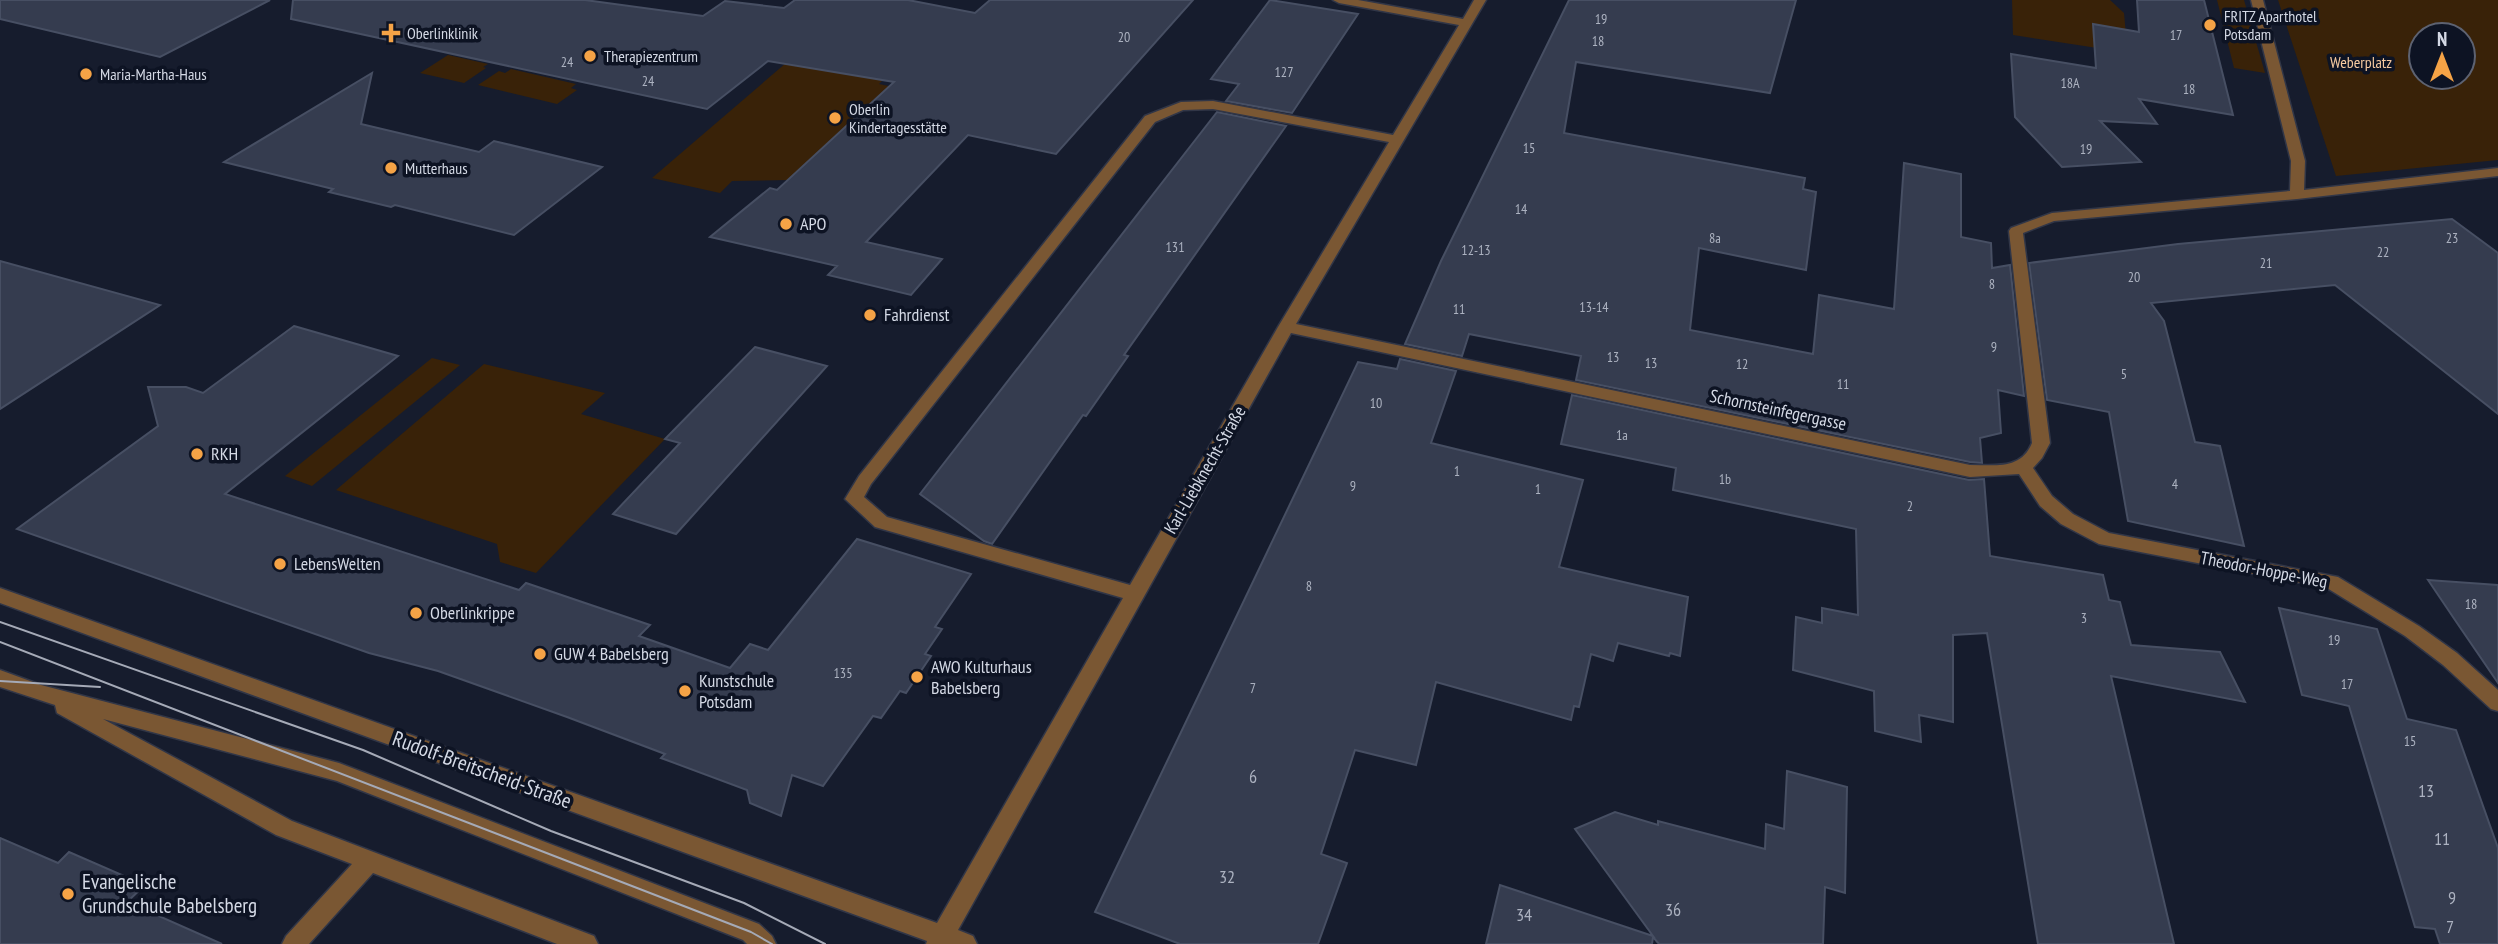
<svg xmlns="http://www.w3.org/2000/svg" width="2498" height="944" font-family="'PT Sans Narrow',sans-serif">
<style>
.green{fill:#392208;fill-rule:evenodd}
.building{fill:#353c4f;stroke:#474f63;stroke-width:2}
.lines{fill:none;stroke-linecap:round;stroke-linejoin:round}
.minor-casing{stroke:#313647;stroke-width:3}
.minor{fill:#7a5733;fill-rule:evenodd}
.tram{stroke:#a5aab7;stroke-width:2}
.poi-dot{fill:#f5a346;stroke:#0d1323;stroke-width:2.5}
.labels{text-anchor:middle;stroke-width:7;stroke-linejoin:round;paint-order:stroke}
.number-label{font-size:14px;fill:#acb2c0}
.far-poi-label{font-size:16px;fill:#d4d9e5;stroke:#0d1323;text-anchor:start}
.far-park-label{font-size:16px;fill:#f6caa0;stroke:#0d1323}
.poi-label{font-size:18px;fill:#d4d9e5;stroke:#0d1323;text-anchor:start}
.street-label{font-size:18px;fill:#d4d9e5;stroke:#0d1323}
.near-number-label{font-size:18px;fill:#acb2c0}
.near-street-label{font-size:21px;fill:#d4d9e5;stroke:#0d1323}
.near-poi-label{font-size:21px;fill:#d4d9e5;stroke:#0d1323;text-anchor:start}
</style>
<rect width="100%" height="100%" fill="#161c2d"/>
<g class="green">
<path d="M2012 0H2110L2124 13 2126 35 2143 55 2013 35Z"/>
<path d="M2217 0H2244L2265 73 2234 68Z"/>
<path d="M2278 0H2498V160L2336 176ZM2421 35H2463V77H2421Z"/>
<path d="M448 55 488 64 483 67 486 68 464 83 420 73Z"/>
<path d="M786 63 883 80 879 84 965 102 918 147 841 131 788 180 732 181 720 193 652 178Z"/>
<path d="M511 69 576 84 571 88 577 90 557 104 478 85 499 71 505 73Z"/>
<path d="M432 358 460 365 312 486 285 476Z"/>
<path d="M484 364 605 393 581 414 665 439 536 573 500 562 497 544 336 490Z"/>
</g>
<g class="building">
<path d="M0 0H270L160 57 0 19Z"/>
<path d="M293 0H585L703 16 725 1 784 8 795 0H908L975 13 990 0H1193L1056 154 968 135 866 242 942 259 911 295 828 275 837 266 710 237 770 188 777 190 894 82 768 61 707 109 291 19Z"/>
<path d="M1270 0 1358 14 1292 113 1226 101 1239 84 1211 79Z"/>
<path d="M1569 0H1796L1770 93 1576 62 1564 133 1805 178 1803 189 1816 192 1806 270 1699 248 1690 330 1813 354 1819 295 1894 309 1904 163 1961 174V237L1991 243 1992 268 2010 265 2024 396 1998 390 2001 433 1980 438 1982 463 1970 462 1576 380 1581 356 1469 334 1462 356 1405 344 1441 261Z"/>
<path d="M2137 0H2204L2233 115 2139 99 2157 124 2100 121 2141 162 2062 167 2015 117 2011 54 2096 68 2093 24 2139 32Z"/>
<path d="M372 73 361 124 479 152 494 141 602 167 514 235 395 205 391 207 329 192 333 189 224 162Z"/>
<path d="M1217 112 1286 126 1124 355 1128 356 1086 416 1083 415 992 544 984 541 920 494Z"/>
<path d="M2452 219 2498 253V414L2335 285 2151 303 2164 321 2195 442 2220 446 2244 546 2128 521 2109 412 2047 400 2029 263 2178 244Z"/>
<path d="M0 261 160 305 0 409Z"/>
<path d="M294 326 398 356 225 494 519 590 526 583 650 625 639 636 730 668 750 644 768 650 857 539 971 574 935 627 942 629 925 654 931 656 906 693 900 691 881 718 873 716 823 786 792 775 781 816 750 803 747 790 661 758 665 754 567 717 438 671 369 653 17 529 158 426 148 387H186L203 393Z"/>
<path d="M755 347 827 366 676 534 613 514 680 443 665 439Z"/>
<path d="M1400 359 1456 371 1431 443 1583 480 1559 567 1688 597 1680 656 1670 653 1669 656 1618 643 1613 661 1591 654 1579 707 1574 706 1571 720 1436 682 1416 765 1355 750 1321 854 1347 863 1318 944H1180L1095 912 1358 362 1397 369Z"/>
<path d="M1572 395 1969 480 1984 479 1990 556 2103 575 2109 600 2120 602 2131 645 2220 652 2245 702 2111 676 2174 944H2038L1987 633 1953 635V722L1919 715 1921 742 1875 731 1874 691 1793 670 1796 617 1822 623V608L1858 615 1856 529 1673 490 1676 468 1561 444Z"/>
<path d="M2428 580 2498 585V683L2457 623Z"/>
<path d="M2279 608 2377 629 2407 719 2456 730 2498 848V944H2440L2435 929 2415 927 2349 706 2302 695Z"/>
<path d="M1787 771 1847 787 1845 893 1825 887 1823 944H1659L1653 937 1652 944H1486L1500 885 1653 936 1575 829 1615 812 1658 825V821L1765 849 1766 824 1784 829Z"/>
<path d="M0 838 58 863 69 852 145 885 127 902 222 944H0Z"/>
</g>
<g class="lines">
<g class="minor-casing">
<g id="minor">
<path d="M1333 0H1358L1463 19 1474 0H1486L1296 324 1970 465C1995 465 2021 470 2032 443L2009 231 2011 228 2052 213 2290 191 2291 161 2251 0H2263L2305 161 2304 190 2498 168V176L2297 199 2054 221 2023 233 2050 443 2042 458 2033 468 2052 496 2073 514 2109 533 2338 577 2419 626 2457 653 2498 690V711L2491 709 2443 665 2405 636 2327 588 2099 544 2061 524 2040 506 2019 474 1970 477 1291 333 958 930 973 936 977 944H926L927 941 0 603V588L937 923 1123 598 875 527 845 499 859 476 1145 116 1181 102 1213 101 1393 135 1459 25 1339 3ZM1213 109 1389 142 1278 327 1130 585 887 517 864 497 871 484 1155 122 1183 110Z"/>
<path d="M0 670 41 685 339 763 759 924 772 936 776 944H747L743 940 337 781 103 719 292 821 594 936 598 944H557L373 873 309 944H282L286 936 352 864 276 835 57 713 55 705 0 687Z"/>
</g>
</g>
<use href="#minor" class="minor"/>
<g class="tram">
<path d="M0 622 363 750 551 831 744 903 825 944"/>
<path d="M0 642 751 932 772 944"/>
<path d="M0 681 100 687"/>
</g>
</g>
<g class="poi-dot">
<circle cx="2210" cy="25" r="7"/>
<path d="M387.5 22.5h7v7h7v7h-7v7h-7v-7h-7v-7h7z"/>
<circle cx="590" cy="56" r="7"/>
<circle cx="86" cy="74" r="7"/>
<circle cx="835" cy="118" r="7"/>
<circle cx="391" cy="168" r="7"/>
<circle cx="786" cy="224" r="7"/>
<circle cx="870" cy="315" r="7"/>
<circle cx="197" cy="454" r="7"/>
<circle cx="280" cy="564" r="7"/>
<circle cx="416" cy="613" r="7"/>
<circle cx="540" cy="654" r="7"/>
<circle cx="917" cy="677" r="7"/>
<circle cx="685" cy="691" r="7"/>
<circle cx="68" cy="894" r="7"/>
</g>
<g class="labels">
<g class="number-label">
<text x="1601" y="24">19</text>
<text x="2176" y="40">17</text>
<text x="1124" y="42">20</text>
<text x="1598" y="46">18</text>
<text x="567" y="67">24</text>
<text x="1284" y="77">127</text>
<text x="648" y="86">24</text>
<text x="2070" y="88">18A</text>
<text x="2189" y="94">18</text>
<text x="1529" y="153">15</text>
<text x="2086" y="154">19</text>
<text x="1521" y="214">14</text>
<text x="1715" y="243">8a</text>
<text x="2452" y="243">23</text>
<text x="1175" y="252">131</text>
<text x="1476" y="255">12-13</text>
<text x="2383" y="257">22</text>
<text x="2266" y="268">21</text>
<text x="2134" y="282">20</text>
<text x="1992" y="289">8</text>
<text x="1594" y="312">13-14</text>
<text x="1459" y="314">11</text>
<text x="1994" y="352">9</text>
<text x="1613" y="362">13</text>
<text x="1651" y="368">13</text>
<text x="1742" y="369">12</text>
<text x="2124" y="379">5</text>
<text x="1843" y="389">11</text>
<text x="1376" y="408">10</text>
<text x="1622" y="440">1a</text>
<text x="1457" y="476">1</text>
<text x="1725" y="484">1b</text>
<text x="2175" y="489">4</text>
<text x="1353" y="491">9</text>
<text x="1538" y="494">1</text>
<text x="1910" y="511">2</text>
<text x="1309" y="591">8</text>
<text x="2471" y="609">18</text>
<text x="2084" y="623">3</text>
<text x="2334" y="645">19</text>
<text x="843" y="678">135</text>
<text x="2347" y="689">17</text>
<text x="1253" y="693">7</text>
<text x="2410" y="746">15</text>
</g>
<g class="far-poi-label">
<text x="2224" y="22">FRITZ Aparthotel<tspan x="2224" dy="18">Potsdam</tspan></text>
<text x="407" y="39">Oberlinklinik</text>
<text x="604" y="62">Therapiezentrum</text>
<text x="100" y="80">Maria-Martha-Haus</text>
<text x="849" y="115">Oberlin<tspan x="849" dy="18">Kindertagesstätte</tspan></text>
<text x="405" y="174">Mutterhaus</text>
</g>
<g class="far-park-label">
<text x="2361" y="68">Weberplatz</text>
</g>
<g class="poi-label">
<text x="800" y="230">APO</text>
<text x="884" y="321">Fahrdienst</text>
<text x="211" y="460">RKH</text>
<text x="294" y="570">LebensWelten</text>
<text x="430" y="619">Oberlinkrippe</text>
<text x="554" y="660">GUW 4 Babelsberg</text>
<text x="931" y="673">AWO Kulturhaus<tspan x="931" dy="21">Babelsberg</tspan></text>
<text x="699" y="687">Kunstschule<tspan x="699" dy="21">Potsdam</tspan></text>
</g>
<g class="street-label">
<text transform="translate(1778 410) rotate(12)" y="6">Schornsteinfegergasse</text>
<text transform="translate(1205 470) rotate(-60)" y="6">Karl-Liebknecht-Straße</text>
<text transform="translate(2264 570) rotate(11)" y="6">Theodor-Hoppe-Weg</text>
</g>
<g class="near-number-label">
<text x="1253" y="783">6</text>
<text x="2426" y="797">13</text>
<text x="2442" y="845">11</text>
<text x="1227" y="883">32</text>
<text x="2452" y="904">9</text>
<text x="1673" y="916">36</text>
<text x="1524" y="921">34</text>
<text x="2450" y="933">7</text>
</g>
<g class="near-street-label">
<text transform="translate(482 770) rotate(20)" y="7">Rudolf-Breitscheid-Straße</text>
</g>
<g class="near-poi-label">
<text x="82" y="889">Evangelische<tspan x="82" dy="24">Grundschule Babelsberg</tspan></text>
</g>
</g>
<g transform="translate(2442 56)"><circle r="33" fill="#0d1323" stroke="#5d6271" stroke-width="2"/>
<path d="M0-5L12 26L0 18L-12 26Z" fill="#f5a346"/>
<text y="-10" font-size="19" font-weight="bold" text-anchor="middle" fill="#d4d9e5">N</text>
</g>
</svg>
